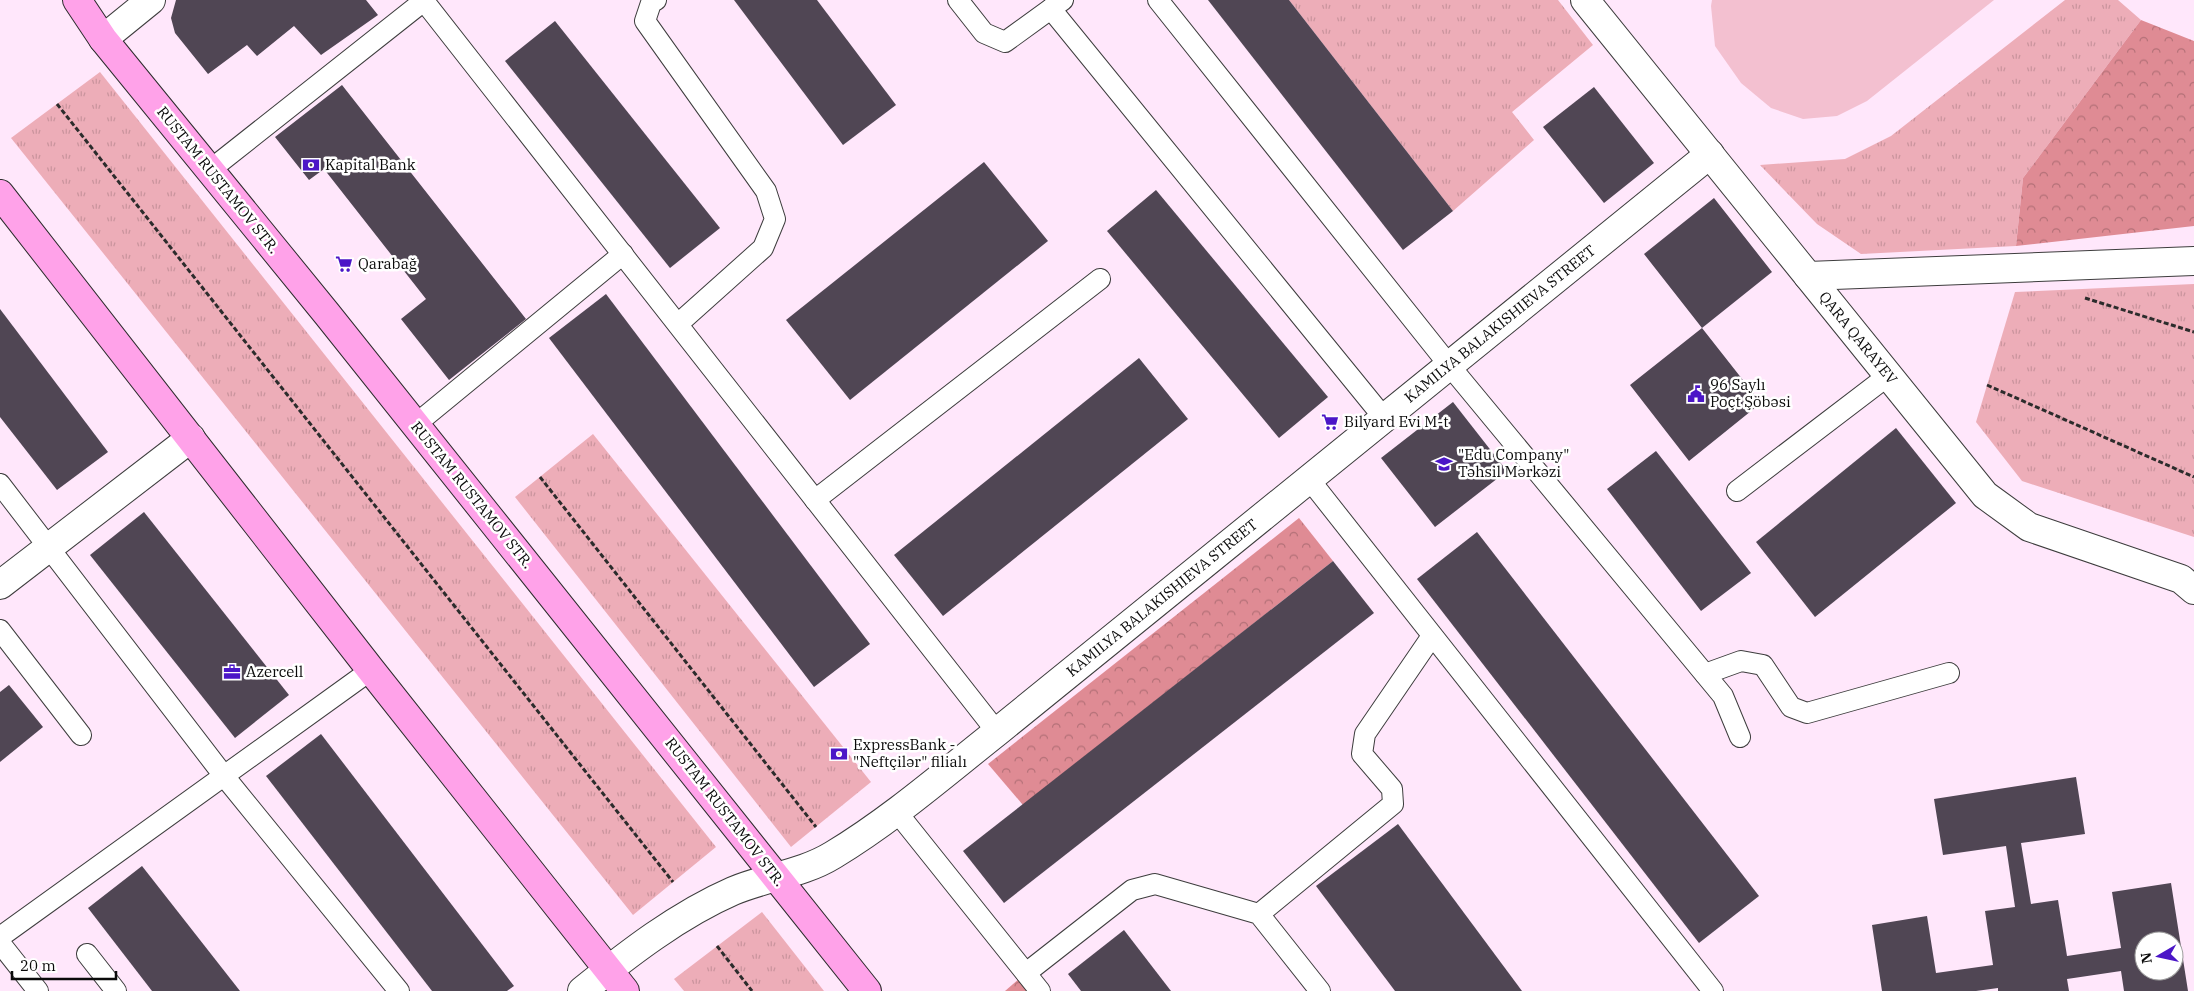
<svg xmlns="http://www.w3.org/2000/svg" width="2194" height="991" font-family="'IBM Plex Serif',serif">
<style>
.grass{fill:url(#grass-tufts)}
.forest{fill:url(#forest-crowns)}
.pitch{fill:#f3c0d0}
.building{fill:#504654;fill-rule:evenodd}
.lines{fill:none;stroke-linecap:round;stroke-linejoin:round}
.service-casing{stroke:#3d3d3d;stroke-width:22}
.minor-casing{stroke:#3d3d3d;stroke-width:30}
.secondary-casing{stroke:#2c2c2c;stroke-width:30}
.path{stroke:#2c2c2c;stroke-width:3;stroke-dasharray:5 2.5;stroke-linecap:butt}
.service{stroke:#fff;stroke-width:20}
.minor{stroke:#fff;stroke-width:28}
.secondary{stroke:#ffa2e9;stroke-width:28}
.labels{text-anchor:middle;stroke-width:5;stroke-linejoin:round;paint-order:stroke}
.poi-label{font-size:15px;fill:#0a0a0a;stroke:#fff;text-anchor:start}
.street-label{font-size:15px;fill:#0a0a0a;stroke:#fff}
</style>
<defs>
<pattern id="grass-tufts" width="24" height="20" patternUnits="userSpaceOnUse" patternTransform="scale(1.25)"><rect width="24" height="20" fill="#edadb8"/><path d="M3 7l-1-3M5 7V3M7 7l1-3M15 17l-1-3M17 17v-4M19 17l1-3" fill="none" stroke="#ca949d"/></pattern>
<pattern id="forest-crowns" width="20" height="18" patternUnits="userSpaceOnUse" patternTransform="scale(1.25)"><rect width="20" height="18" fill="#df8b94"/><path d="M2 6a3 3 0 1 1 6 0M12 15a3 3 0 1 1 6 0" fill="none" stroke="#b37077"/></pattern>
</defs>
<rect width="100%" height="100%" fill="#ffe7fb"/>
<g class="grass">
<path d="M1289 0H1558L1593 45 1512 112 1534 140 1453 211Z"/>
<path d="M2065 0H2118L2141 20 2023 178 2016 246 1861 254 1817 224 1760 165 1845 159 1891 136Z"/>
<path d="M100 72 716 847 633 915 11 138Z"/>
<path d="M2194 284V537L2022 481 1976 422 2015 292Z"/>
<path d="M593 434 871 782 791 847 515 497Z"/>
<path d="M762 912 824 991H684L674 979Z"/>
</g>
<g class="forest">
<path d="M2141 20 2194 41V226L2016 246 2023 178Z"/>
<path d="M1299 518 1333 561 1023 805 988 764Z"/>
<path d="M1026 973 1040 991H1005Z"/>
</g>
<path class="pitch" d="M1712 0H1994L1867 101 1837 116 1803 119 1771 108 1741 83 1715 46 1711 6Z"/>
<g class="building">
<path d="M176 0H366L378 15 321 55 294 26 257 56 247 45 208 74 175 33 171 18Z"/>
<path d="M734 0H817L896 105 843 145Z"/>
<path d="M1208 0H1289L1453 211 1403 250Z"/>
<path d="M555 21 720 228 670 268 505 61Z"/>
<path d="M342 85 526 319 449 380 401 319 426 299 324 169 309 180 275 137Z"/>
<path d="M1594 87 1654 163 1604 203 1543 127Z"/>
<path d="M984 162 1048 241 850 400 786 320Z"/>
<path d="M1156 190 1328 397 1279 438 1107 231Z"/>
<path d="M1714 198 1772 272 1702 328 1761 403 1689 461 1630 385 1702 328 1644 254Z"/>
<path d="M606 294 870 644 814 687 549 338Z"/>
<path d="M0 309 108 452 57 490 0 417Z"/>
<path d="M1139 358 1188 419 943 616 894 555Z"/>
<path d="M1453 402 1507 471 1435 527 1381 458Z"/>
<path d="M1896 428 1956 503 1815 617 1756 542Z"/>
<path d="M1656 451 1751 573 1701 611 1607 489Z"/>
<path d="M144 512 289 695 235 738 90 555Z"/>
<path d="M1477 532 1759 896 1699 943 1417 579Z"/>
<path d="M1333 561 1374 613 1004 903 963 851Z"/>
<path d="M9 685 43 727 0 762V692Z"/>
<path d="M321 734 514 986 507 991H432L266 776Z"/>
<path d="M2076 777 2085 834 2021 843 2031 904 2058 900 2067 956 2121 948 2112 892 2171 883 2188 991H2124L2121 971 2067 979 2069 991H1998V988L1976 991H1882L1872 925 1927 916 1936 973 1993 965 1985 911 2015 907 2006 846 1943 855 1934 799ZM2144 941H2174V971H2144Z"/>
<path d="M1398 824 1522 991H1395L1316 886Z"/>
<path d="M142 866 240 991H152L88 908Z"/>
<path d="M1124 930 1171 991H1081L1068 974Z"/>
</g>
<g class="lines">
<g class="service-casing">
<g id="service">
<path d="M656 0 651 3 645 21 766 191 775 219 763 248 678 324"/>
<path d="M958 0 984 33 1005 42 1063 0"/>
<path d="M1158 0 1449 365 1723 696 1740 737"/>
<path d="M424 1 997 732"/>
<path d="M1051 9 1384 418"/>
<path d="M210 170 425 0"/>
<path d="M416 424 623 254"/>
<path d="M1309 479 1713 991"/>
<path d="M0 484 224 776 399 991"/>
<path d="M1737 491 1889 375"/>
<path d="M815 500 1100 279"/>
<path d="M0 630 81 735"/>
<path d="M1705 674 1741 661 1763 665 1791 707 1807 713 1949 673"/>
<path d="M896 811 1040 991"/>
<path d="M1259 914 1393 804 1392 789 1362 754 1365 734 1432 636"/>
<path d="M0 937 371 670"/>
<path d="M0 943 38 991"/>
<path d="M87 954 116 991"/>
<path d="M1026 973 1132 890 1155 884 1259 914 1320 991"/>
</g>
</g>
<g class="minor-casing">
<g id="minor">
<path d="M1585 0 1985 495 2029 527 2181 579 2194 590"/>
<path d="M103 39 151 0"/>
<path d="M1808 276 2194 261"/>
<path d="M0 585 191 438"/>
<path d="M582 991C628 954 678 915 733 891 766 877 802 874 833 855 891 820 944 774 997 732L1710 154"/>
</g>
</g>
<g class="secondary-casing">
<g id="secondary">
<path d="M77 0 103 39 327 314 867 991"/>
<path d="M0 194 371 670 625 991"/>
</g>
</g>
<g class="path">
<path d="M57 104 673 882"/>
<path d="M2085 298 2194 332"/>
<path d="M1987 385 2194 477"/>
<path d="M540 477 816 827"/>
<path d="M717 946 752 991"/>
</g>
<use href="#service" class="service"/>
<use href="#minor" class="minor"/>
<use href="#secondary" class="secondary"/>
</g>
<defs>
<g id="bank-bare" transform="scale(1.35)"><path d="M-6-4H6V4H-6ZM0-2.3a2.3 2.3 0 1 0 0 4.6a2.3 2.3 0 1 0 0-4.6Z" fill="#4b16c7" stroke="#fff" stroke-width="2.5" paint-order="stroke"/></g>
<g id="supermarket-bare" transform="scale(1.35)"><path d="M-6-5.5h2.5l.6 2H6L4.5 2H-2.5L-4.4-4H-6ZM-1.5 3.2a1.3 1.3 0 1 0 .1 0ZM3 3.2a1.3 1.3 0 1 0 .1 0Z" fill="#4b16c7" stroke="#fff" stroke-width="2.5" paint-order="stroke"/></g>
<g id="civic-bare" transform="scale(1.35)"><path d="M-.6-6.5H3V-4.5H.6V-3L4-1V1h2V6H-6V1h2V-1L-.6-3ZM-1.2 2.5V6h2.4V2.5Z" fill="#4b16c7" stroke="#fff" stroke-width="2.5" paint-order="stroke"/></g>
<g id="school-bare" transform="scale(1.35)"><path d="M0-5L7-2L0 1L-7-2ZM-4 1L0 2.5L4 1V4Q0 6-4 4Z" fill="#4b16c7" stroke="#fff" stroke-width="2.5" paint-order="stroke"/></g>
<g id="office-bare" transform="scale(1.35)"><path d="M-6-3h4V-5.5h4V-3h4V5H-6ZM-1-4.5V-3h2v-1.5ZM-6 0V1H6V0Z" fill="#4b16c7" stroke="#fff" stroke-width="2.5" paint-order="stroke"/></g>
</defs>
<g fill-rule="evenodd">
<use href="#bank-bare" x="311" y="165"/>
<use href="#supermarket-bare" x="344" y="264"/>
<use href="#civic-bare" x="1696" y="394"/>
<use href="#supermarket-bare" x="1330" y="422"/>
<use href="#school-bare" x="1444" y="464"/>
<use href="#office-bare" x="232" y="672"/>
<use href="#bank-bare" x="839" y="754"/>
</g>
<g class="labels">
<g class="poi-label">
<text x="325" y="170">Kapital Bank</text>
<text x="358" y="269">Qarabağ</text>
<text x="1710" y="390">96 Saylı<tspan x="1710" dy="17">Poçt Şöbəsi</tspan></text>
<text x="1344" y="427">Bilyard Evi M-t</text>
<text x="1458" y="460">"Edu Company"<tspan x="1458" dy="17">Təhsil Mərkəzi</tspan></text>
<text x="246" y="677">Azercell</text>
<text x="853" y="750">ExpressBank -<tspan x="853" dy="17">"Neftçilər" filialı</tspan></text>
</g>
<g class="street-label">
<text transform="translate(218 180) rotate(51)" y="5">RUSTAM RUSTAMOV STR.</text>
<text transform="translate(1500 324) rotate(-39)" y="5">KAMILYA BALAKISHIEVA STREET</text>
<text transform="translate(1858 338) rotate(51)" y="5">QARA QARAYEV</text>
<text transform="translate(472 495) rotate(51)" y="5">RUSTAM RUSTAMOV STR.</text>
<text transform="translate(1162 598) rotate(-39)" y="5">KAMILYA BALAKISHIEVA STREET</text>
<text transform="translate(725 812) rotate(52)" y="5">RUSTAM RUSTAMOV STR.</text>
</g>
</g>
<g transform="translate(2159 956) rotate(261)"><circle r="24" fill="#ffffff" stroke="#9d9d9d"/>
<path d="M0-4L9 19L0 12L-9 19Z" fill="#4b16c7"/>
<text y="-8" font-size="14" font-weight="bold" text-anchor="middle" fill="#0a0a0a">N</text>
</g>
<path d="M12 971v8h104v-8" fill="none" stroke="#0a0a0a" stroke-width="2.5"/>
<text x="20" y="971" font-size="15" fill="#0a0a0a" stroke="#ffffff" stroke-width="4" paint-order="stroke">20 m</text>
</svg>
